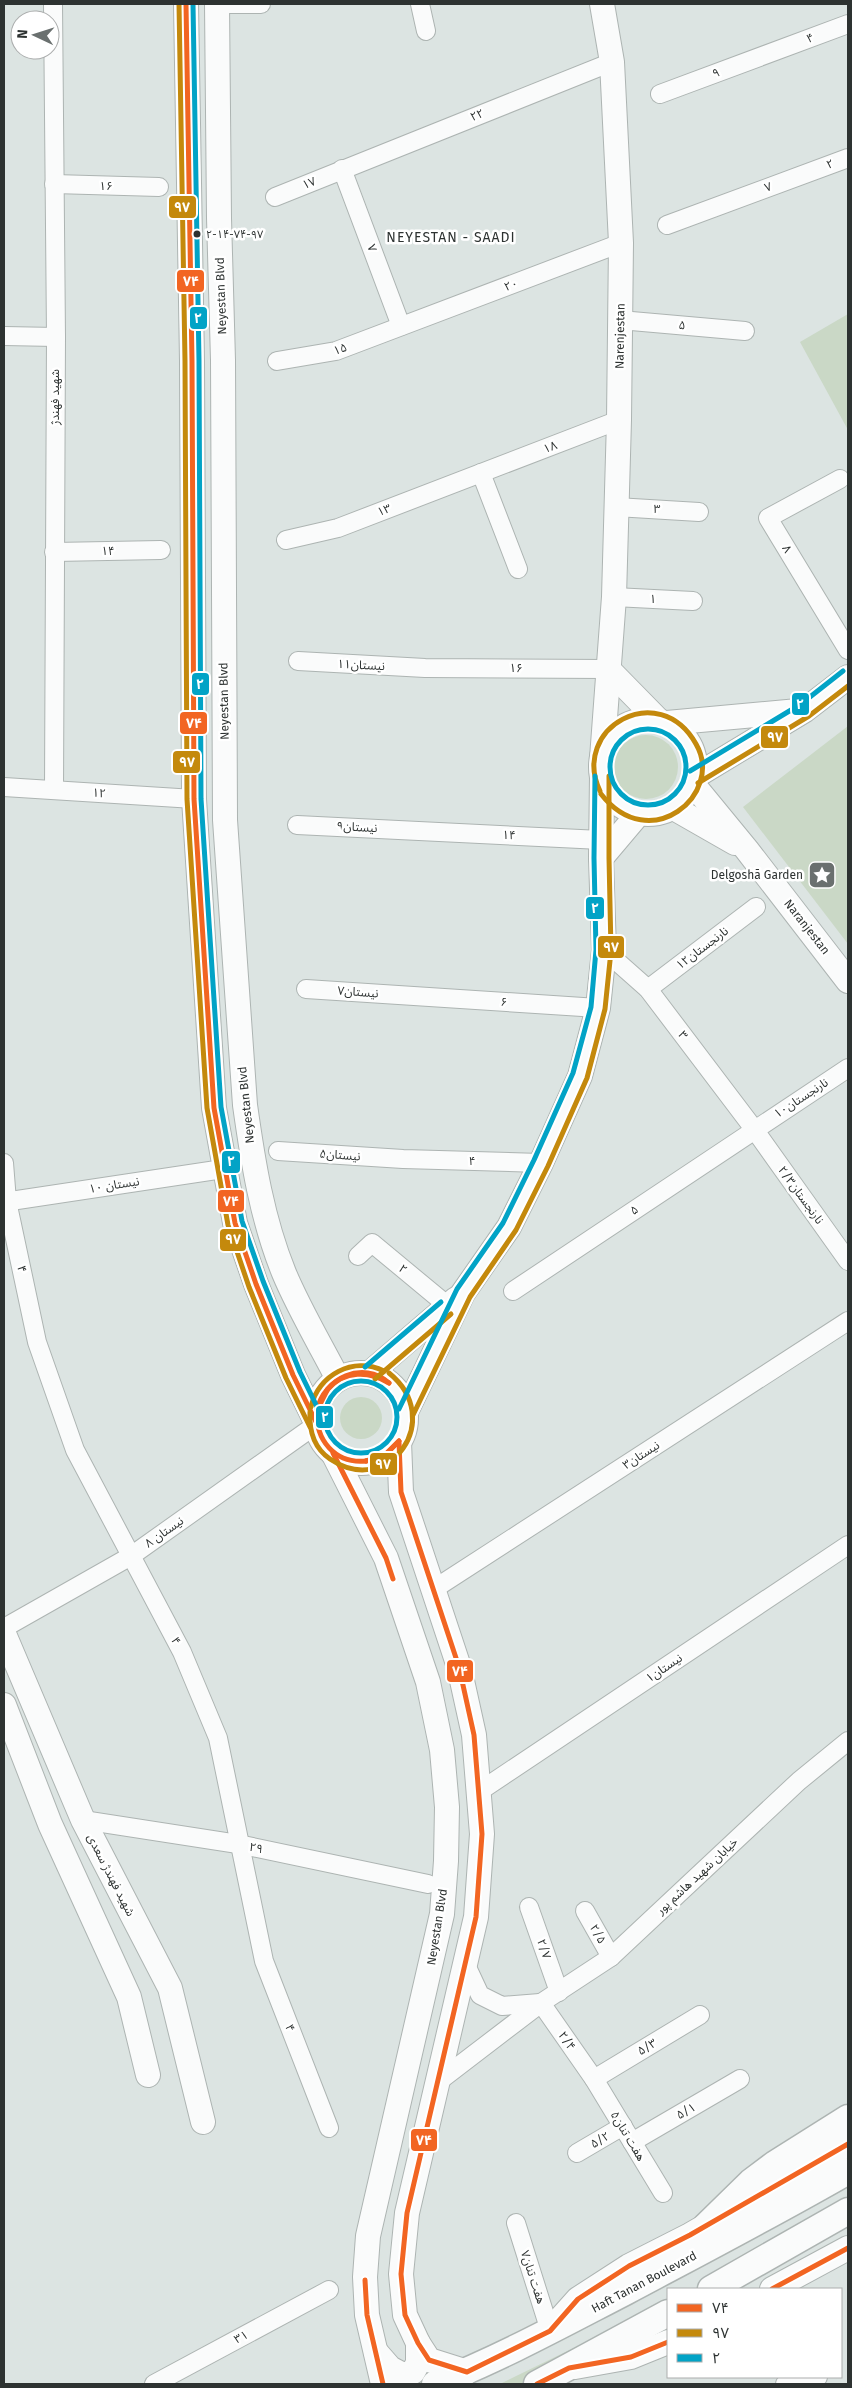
<svg xmlns="http://www.w3.org/2000/svg" width="852" height="2388" font-family="'Fira Sans','Noto Sans Arabic',sans-serif">
<style>
.green{fill:#cad8c6}
.lines{fill:none;stroke-linecap:round;stroke-linejoin:round}
.street-casing{stroke:#adb4b2;stroke-width:20}
.secondary-casing{stroke:#adb4b2;stroke-width:26}
.primary-casing{stroke:#adb4b2;stroke-width:29}
.street{stroke:#fafbfb;stroke-width:18}
.secondary{stroke:#fafbfb;stroke-width:24}
.primary{stroke:#fafbfb;stroke-width:26}
.bus-1-casing{stroke:#fff;stroke-width:9}
.bus-2-casing{stroke:#fff;stroke-width:9}
.bus-3-casing{stroke:#fff;stroke-width:9}
.bus-1{stroke:#f26522;stroke-width:5}
.bus-2{stroke:#c4890c;stroke-width:5}
.bus-3{stroke:#02a3c6;stroke-width:5}
.bus-dot{fill:#2d3231;stroke:#fff;stroke-width:2}
.labels{text-anchor:middle;stroke-width:5;stroke-linejoin:round;paint-order:stroke}
.bus-label{font-size:11px;fill:#2d3231;stroke:#fff;text-anchor:start}
.street-label{font-size:12px;fill:#2d3231;stroke:#fff}
.poi-label{font-size:12px;fill:#2d3231;stroke:#fff;text-anchor:end}
.neighbourhood-label{font-size:14px;letter-spacing:1px;fill:#2d3231;stroke:#fff}
.line-badge{stroke:#fff;stroke-width:2}
.badge-label{font-size:14px;text-anchor:middle;font-weight:bold;fill:#fff}
</style>
<rect width="100%" height="100%" fill="#dce4e2"/>
<g class="green">
<path d="M848 314V430L800 342Z"/>
<path d="M848 726V944L743 807Z"/>
<circle cx="646" cy="767" r="32"/>
<circle cx="361" cy="1418" r="21"/>
<path d="M592 2339 598 2345 520 2384H500Z"/>
</g>
<g class="lines">
<g class="street-casing">
<g id="street">
<path d="M53 4 56 337 54 790"/>
<path d="M226 4H261"/>
<path d="M420 4 426 31"/>
<path d="M660 94 848 24"/>
<path d="M342 169 401 326"/>
<path d="M54 184 159 187"/>
<path d="M275 197 612 62"/>
<path d="M667 225 848 158"/>
<path d="M620 320 745 331"/>
<path d="M4 336 56 337"/>
<path d="M277 361 336 351 621 243"/>
<path d="M481 473 518 569"/>
<path d="M840 479 768 518 848 650"/>
<path d="M616 507 699 512"/>
<path d="M286 540 338 528 619 420"/>
<path d="M54 552 161 550"/>
<path d="M614 597 693 601"/>
<path d="M298 661 425 668 608 669"/>
<path d="M4 787 194 799"/>
<path d="M297 825 601 840"/>
<path d="M604 950 648 989 754 1129 848 1261"/>
<path d="M306 989 598 1008"/>
<path d="M648 989 756 907"/>
<path d="M278 1151 403 1159 541 1163"/>
<path d="M4 1163 7 1201 37 1342 75 1450 182 1652 218 1738 264 1961 329 2128"/>
<path d="M4 1202 223 1169"/>
<path d="M358 1256 372 1243 448 1306"/>
<path d="M513 1291 848 1068"/>
<path d="M434 1589 848 1321"/>
<path d="M4 1628 131 1556 317 1424"/>
<path d="M480 1791 848 1545"/>
<path d="M83 1820 238 1844 428 1884"/>
<path d="M529 1907 559 1992"/>
<path d="M585 1911 611 1957"/>
<path d="M466 1965 480 1995 502 2006 540 2003"/>
<path d="M541 2003 594 2079 663 2193"/>
<path d="M594 2079 700 2015"/>
<path d="M439 2081 541 2003 611 1957 799 1781 848 1741"/>
<path d="M632 2142 740 2079"/>
<path d="M577 2153 623 2126"/>
<path d="M516 2223 550 2331"/>
<path d="M154 2384 329 2290"/>
<path d="M785 2384 818 2377"/>
</g>
</g>
<g class="secondary-casing">
<g id="secondary">
<path d="M186 4 192 361 194 799 214 1108 235 1223 256 1284 293 1375 317 1424"/>
<path d="M217 4 219 218 223 360 225 820 245 1105C253 1162 262 1219 284 1273 299 1309 320 1344 338 1379"/>
<path d="M602 4 612 62 621 243 619 420 614 597 602 758"/>
<path d="M608 669 659 721"/>
<circle cx="648" cy="767" r="47"/>
<path d="M667 723 798 711"/>
<path d="M694 777 805 710 848 677"/>
<path d="M692 783 747 850 848 981"/>
<path d="M672 807 735 843"/>
<path d="M601 858 639 813"/>
<path d="M370 1373 456 1299"/>
<circle cx="361" cy="1418" r="45"/>
<path d="M406 1412 463 1293 509 1227 541 1163 580 1076 598 1008 604 950 601 858 602 776"/>
<path d="M399 1442 401 1492 459 1667 474 1735 482 1834 476 1917 407 2213 401 2274 405 2315 418 2343 429 2360 467 2372"/>
<path d="M333 1453 386 1558 428 1682 442 1750 447 1807 446 1861 442 1914 368 2236 365 2277 367 2315 383 2384"/>
<path d="M4 1634 83 1820 170 1988 203 2122"/>
<path d="M4 1705 50 1824 129 1997 148 2075"/>
<path d="M772 2289 848 2248"/>
<path d="M552 2328 578 2299 629 2266 690 2235 848 2144"/>
<path d="M376 2352 390 2368 403 2375 413 2372 418 2363V2343"/>
<path d="M575 2367 631 2357 668 2342"/>
</g>
</g>
<g class="primary-casing">
<g id="primary">
<path d="M706 2226 751 2182 775 2164 848 2118"/>
<path d="M711 2289 848 2211"/>
<path d="M435 2384C501 2358 563 2324 625 2292 700 2252 775 2213 848 2171"/>
<path d="M537 2384 668 2313"/>
</g>
</g>
<use href="#street" class="street"/>
<use href="#secondary" class="secondary"/>
<use href="#primary" class="primary"/>
<g class="bus-1-casing">
<g id="bus-1">
<path d="M186 4 192 361 194 799 214 1108 235 1223 256 1284 293 1375 317 1424"/>
<path d="M317 1410C315 1440 335 1464 366 1461"/>
<path d="M317 1410C324 1378 363 1360 389 1383"/>
<path d="M317 1410C321 1404 324 1395 328 1389 345 1370 369 1371 389 1383"/>
<path d="M399 1442 401 1492 459 1667 474 1735 482 1834 476 1917 407 2213 401 2274 405 2315 418 2343 429 2360 467 2372 550 2331 578 2299 629 2266 690 2235 848 2144"/>
<path d="M333 1453 386 1558 393 1579"/>
<path d="M366 1461 386 1454 399 1441"/>
<path d="M366 1461 384 1456 399 1441"/>
<path d="M365 2280 367 2315 383 2384"/>
<path d="M772 2289 848 2248"/>
<path d="M537 2384 569 2368 631 2357 668 2342"/>
</g>
</g>
<g class="bus-2-casing">
<g id="bus-2">
<path d="M179 4 185 361 187 799 207 1108 228 1225 249 1287 286 1378 310 1427"/>
<path d="M698 783 809 716 848 686"/>
<path d="M600 791C570 728 659 678 696 744 725 794 650 857 601 794"/>
<path d="M375 1379 451 1314"/>
<path d="M311 1407C318 1375 353 1356 384 1371"/>
<path d="M310 1412C309 1431 314 1448 330 1459 389 1499 446 1419 389 1373"/>
<path d="M413 1415 470 1297 516 1230 548 1166 587 1078 605 1009 611 951 609 858V776"/>
</g>
</g>
<g class="bus-3-casing">
<g id="bus-3">
<path d="M193 4 199 361 201 799 221 1107 242 1221 263 1281 300 1372 324 1421"/>
<circle cx="648" cy="767" r="38"/>
<path d="M690 771 801 704 843 671"/>
<path d="M365 1367 441 1302"/>
<circle cx="361" cy="1417" r="36"/>
<path d="M399 1409 457 1289 503 1223 534 1160 573 1073 591 1007 596 950 594 858 595 776"/>
</g>
</g>
<use href="#bus-1" class="bus-1"/>
<use href="#bus-2" class="bus-2"/>
<use href="#bus-3" class="bus-3"/>
</g>
<defs>
<g id="sight-square" transform="scale(1.4375)"><rect x="-9" y="-9" width="18" height="18" rx="4" fill="#6a706f" stroke="#fff"/><path d="M0-6L1.8-2.2L6-1.7L2.9 1.2L3.7 5.4L0 3.3L-3.7 5.4L-2.9 1.2L-6-1.7L-1.8-2.2Z" fill="#fff"/></g>
</defs>
<g fill-rule="evenodd">
<use href="#sight-square" x="822" y="875"/>
</g>
<circle class="bus-dot" cx="197" cy="234" r="4.5"/>
<g class="labels">
<g class="bus-label">
<text x="206" y="238">۲-۱۴-۷۴-۹۷</text>
</g>
<g class="street-label">
<text transform="translate(810 38) rotate(-20)" y="4">۴</text>
<text transform="translate(716 73) rotate(-21)" y="4">۹</text>
<text transform="translate(477 115) rotate(-22)" y="4">۲۲</text>
<text transform="translate(830 164) rotate(-21)" y="4">۲</text>
<text transform="translate(309 183) rotate(-23)" y="4">۱۷</text>
<text transform="translate(106 186) rotate(1)" y="4">۱۶</text>
<text transform="translate(768 187) rotate(-20)" y="4">۷</text>
<text transform="translate(372 248) rotate(69)" y="4">۷</text>
<text transform="translate(511 285) rotate(-21)" y="4">۲۰</text>
<text transform="translate(221 296) rotate(-92)" y="4">Neyestan Blvd</text>
<text transform="translate(682 325) rotate(5)" y="4">۵</text>
<text transform="translate(620 336) rotate(-89)" y="4">Narenjestan</text>
<text transform="translate(340 349) rotate(-18)" y="4">۱۵</text>
<text transform="translate(55 397) rotate(-90)" y="4">شهید فهندژ</text>
<text transform="translate(550 447) rotate(-21)" y="4">۱۸</text>
<text transform="translate(657 509) rotate(4)" y="4">۳</text>
<text transform="translate(384 510) rotate(-21)" y="4">۱۳</text>
<text transform="translate(787 549) rotate(59)" y="4">۸</text>
<text transform="translate(108 551) rotate(-1)" y="4">۱۴</text>
<text transform="translate(653 599) rotate(3)" y="4">۱</text>
<text transform="translate(361 665) rotate(3)" y="4">۱۱نیستان</text>
<text x="516" y="672">۱۶</text>
<text transform="translate(224 701) rotate(-91)" y="4">Neyestan Blvd</text>
<text transform="translate(99 793) rotate(4)" y="4">۱۲</text>
<text transform="translate(357 827) rotate(3)" y="4">۹نیستان</text>
<text transform="translate(509 835) rotate(3)" y="4">۱۴</text>
<text transform="translate(807 927) rotate(52)" y="4">Naranjestan</text>
<text transform="translate(702 948) rotate(-37)" y="4">۱۲نارنجستان</text>
<text transform="translate(358 992) rotate(4)" y="4">۷نیستان</text>
<text transform="translate(504 1002) rotate(4)" y="4">۶</text>
<text transform="translate(683 1035) rotate(53)" y="4">۳</text>
<text transform="translate(801 1098) rotate(-33)" y="4">۱۰نارنجستان</text>
<text transform="translate(246 1105) rotate(-96)" y="4">Neyestan Blvd</text>
<text transform="translate(340 1155) rotate(4)" y="4">۵نیستان</text>
<text transform="translate(472 1161) rotate(2)" y="4">۴</text>
<text transform="translate(114 1185) rotate(-9)" y="4">نیستان ۱۰</text>
<text transform="translate(801 1195) rotate(54)" y="4">۲/۳نارنجستان</text>
<text transform="translate(634 1210) rotate(-34)" y="4">۵</text>
<text transform="translate(22 1269) rotate(78)" y="4">۴</text>
<text transform="translate(403 1269) rotate(39)" y="4">۲</text>
<text transform="translate(641 1455) rotate(-33)" y="4">۳نیستان</text>
<text transform="translate(164 1532) rotate(-35)" y="4">نیستان ۸</text>
<text transform="translate(176 1641) rotate(62)" y="4">۴</text>
<text transform="translate(664 1668) rotate(-34)" y="4">۱نیستان</text>
<text transform="translate(256 1848) rotate(12)" y="4">۲۹</text>
<text transform="translate(111 1875) rotate(63)" y="4">شهید فهندژ سعدی</text>
<text transform="translate(697 1876) rotate(-43)" y="4">خیابان شهید هاشم پور</text>
<text transform="translate(437 1927) rotate(-81)" y="4">Neyestan Blvd</text>
<text transform="translate(598 1934) rotate(60)" y="4">۲/۵</text>
<text transform="translate(544 1949) rotate(71)" y="4">۲/۷</text>
<text transform="translate(290 2028) rotate(68)" y="4">۴</text>
<text transform="translate(567 2041) rotate(55)" y="4">۲/۴</text>
<text transform="translate(647 2047) rotate(-31)" y="4">۵/۳</text>
<text transform="translate(686 2111) rotate(-30)" y="4">۵/۱</text>
<text transform="translate(628 2136) rotate(59)" y="4">هفت تنان۵</text>
<text transform="translate(600 2140) rotate(-31)" y="4">۵/۲</text>
<text transform="translate(533 2277) rotate(72)" y="4">هفت تنان۷</text>
<text transform="translate(644 2282) rotate(-28)" y="4">Haft Tanan Boulevard</text>
<text transform="translate(241 2337) rotate(-28)" y="4">۳۱</text>
</g>
<g class="poi-label">
<text x="803" y="879">Delgoshā Garden</text>
</g>
<g class="neighbourhood-label">
<text x="451" y="242">NEYESTAN - SAADI</text>
</g>
</g>
<g class="line-badge">
<rect x="168" y="195" width="29" height="24" rx="5" fill="#c4890c"/>
<rect x="176" y="269" width="29" height="24" rx="5" fill="#f26522"/>
<rect x="189" y="306" width="19" height="24" rx="5" fill="#02a3c6"/>
<rect x="191" y="672" width="19" height="24" rx="5" fill="#02a3c6"/>
<rect x="791" y="692" width="19" height="24" rx="5" fill="#02a3c6"/>
<rect x="179" y="711" width="29" height="24" rx="5" fill="#f26522"/>
<rect x="760" y="725" width="29" height="24" rx="5" fill="#c4890c"/>
<rect x="172" y="750" width="29" height="24" rx="5" fill="#c4890c"/>
<rect x="585" y="896" width="20" height="24" rx="5" fill="#02a3c6"/>
<rect x="597" y="935" width="28" height="24" rx="5" fill="#c4890c"/>
<rect x="221" y="1150" width="20" height="24" rx="5" fill="#02a3c6"/>
<rect x="217" y="1189" width="28" height="24" rx="5" fill="#f26522"/>
<rect x="219" y="1228" width="28" height="24" rx="5" fill="#c4890c"/>
<rect x="315" y="1405" width="19" height="24" rx="5" fill="#02a3c6"/>
<rect x="369" y="1452" width="29" height="24" rx="5" fill="#c4890c"/>
<rect x="446" y="1659" width="28" height="24" rx="5" fill="#f26522"/>
<rect x="410" y="2128" width="28" height="24" rx="5" fill="#f26522"/>
</g>
<g class="badge-label">
<text x="182" y="212">۹۷</text>
<text x="191" y="286">۷۴</text>
<text x="198" y="323">۲</text>
<text x="200" y="689">۲</text>
<text x="800" y="709">۲</text>
<text x="194" y="728">۷۴</text>
<text x="775" y="742">۹۷</text>
<text x="187" y="767">۹۷</text>
<text x="595" y="913">۲</text>
<text x="611" y="952">۹۷</text>
<text x="231" y="1166">۲</text>
<text x="231" y="1206">۷۴</text>
<text x="233" y="1244">۹۷</text>
<text x="325" y="1422">۲</text>
<text x="383" y="1469">۹۷</text>
<text x="460" y="1676">۷۴</text>
<text x="424" y="2145">۷۴</text>
</g>
<rect width="852" height="2388" fill="none" stroke="#2d3231" stroke-width="10"/>
<rect x="667" y="2288" width="175" height="90" fill="#ffffff" stroke="#abadad"/>
<rect x="677" y="2304" width="25" height="8" fill="#f26522" stroke="#abadad"/>
<text x="712" y="2313" font-size="15" fill="#2d3231">۷۴</text>
<rect x="677" y="2329" width="25" height="8" fill="#c4890c" stroke="#abadad"/>
<text x="712" y="2338" font-size="15" fill="#2d3231">۹۷</text>
<rect x="677" y="2354" width="25" height="8" fill="#02a3c6" stroke="#abadad"/>
<text x="712" y="2363" font-size="15" fill="#2d3231">۲</text>
<g transform="translate(35 35) rotate(274)"><circle r="24" fill="#ffffff" stroke="#abadad"/>
<path d="M0-4L9 19L0 12L-9 19Z" fill="#6a706f"/>
<text y="-8" font-size="14" font-weight="bold" text-anchor="middle" fill="#2d3231">N</text>
</g>
</svg>
